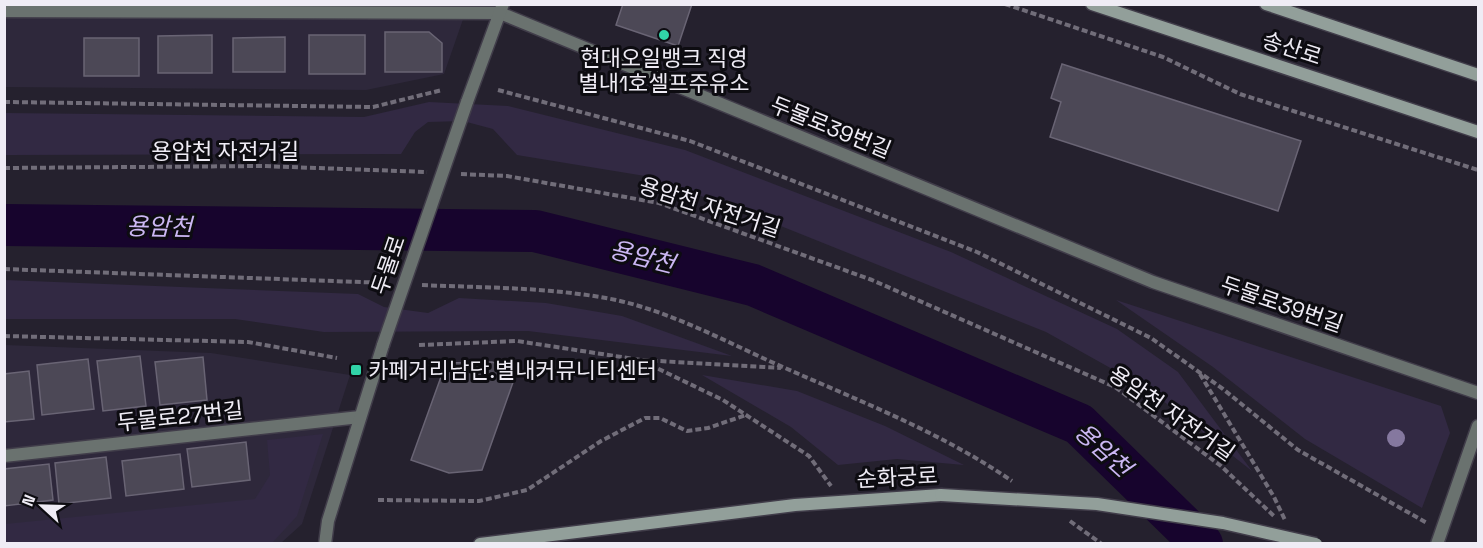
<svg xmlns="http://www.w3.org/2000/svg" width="1483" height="548" font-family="'Space Grotesk','Noto Sans KR',sans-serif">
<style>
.built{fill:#2e283b}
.green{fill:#322943}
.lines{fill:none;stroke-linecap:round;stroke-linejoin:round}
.river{stroke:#17042d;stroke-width:42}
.building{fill:#4c4856;stroke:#696474;stroke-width:1.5}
.street-casing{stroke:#413d4a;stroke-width:15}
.secondary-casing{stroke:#413d4a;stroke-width:15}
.path{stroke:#716d79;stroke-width:4;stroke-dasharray:6 3;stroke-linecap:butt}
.street{stroke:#6a726f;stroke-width:12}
.secondary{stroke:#929f9a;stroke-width:12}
.street-bridge-casing{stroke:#413d4a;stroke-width:15;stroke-linecap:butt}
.secondary-bridge-casing{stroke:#413d4a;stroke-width:15;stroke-linecap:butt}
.street-bridge{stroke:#6a726f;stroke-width:12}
.secondary-bridge{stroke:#929f9a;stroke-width:12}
.tree{fill:#85789f}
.poi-dot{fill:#31d4a9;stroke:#0d0c11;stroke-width:2}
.labels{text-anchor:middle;stroke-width:6;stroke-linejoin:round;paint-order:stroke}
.street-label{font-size:22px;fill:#efecf5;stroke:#0d0c11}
.poi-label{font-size:22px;fill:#efecf5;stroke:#0d0c11}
.water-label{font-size:24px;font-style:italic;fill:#cbb7f3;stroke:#0d0c11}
</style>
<rect width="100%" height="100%" fill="#25212e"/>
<g class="built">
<path d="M5 5H468L444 74 366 90 5 87Z"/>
<path d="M5 345 211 353 350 375 302 524 281 543 5 544Z"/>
</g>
<g class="green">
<path d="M429 102 508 106 685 150 951 252 1117 329 1178 372 1252 471 1148 389 1046 332 743 211 645 176 517 155 493 129 463 121 428 122 415 132 401 154 5 155V113L364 117Z"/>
<path d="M5 280 358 294 384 307 428 313 459 298 546 303 622 316 732 356 528 331 324 332 235 319H5Z"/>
<path d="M1116 300 1441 406 1450 433 1422 508 1305 439 1213 367Z"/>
<path d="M702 375 797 391 885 426 964 465 897 459 838 465 791 427Z"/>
<path d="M323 434 297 516 273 542 5 543V524L255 499 270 475 267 440Z"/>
</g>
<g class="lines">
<path class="river" d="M4 225 535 231 753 285 1079 424 1202 544"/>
</g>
<g class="building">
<path d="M623 4H692L678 46 616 25Z"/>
<path d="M385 32H429L442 43V72H385Z"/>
<path d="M212 35V73H158V36Z"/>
<rect x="309" y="35" width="56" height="39"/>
<path d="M285 37V72H233V38Z"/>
<rect x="84" y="38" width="55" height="38"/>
<path d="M1062 64 1301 141 1278 211 1050 137 1061 102 1051 98Z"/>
<path d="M140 356 146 406 103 411 97 361Z"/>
<path d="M203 357 207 400 160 405 155 362Z"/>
<path d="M88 359 94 409 42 415 37 365Z"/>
<path d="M492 362 517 371 482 470 449 473 411 460 446 363Z"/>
<path d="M29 371 34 419 4 422V374Z"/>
<path d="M246 442 250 480 192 487 187 449Z"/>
<path d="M180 454 184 489 126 496 122 461Z"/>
<path d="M106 457 111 498 59 504 55 463Z"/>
<path d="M49 464 53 500 4 506V469Z"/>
</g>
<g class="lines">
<g class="street-casing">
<g id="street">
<path d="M4 11 500 13 1153 282 1478 393"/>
<path d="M467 102 503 4"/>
<path d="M4 456 360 417"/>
<path d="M325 544 328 521 383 345"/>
<path d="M1437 544 1478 426"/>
</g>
</g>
<g class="secondary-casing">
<g id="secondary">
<path d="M1092 4 1478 132"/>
<path d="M1266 4 1478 75"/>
<path d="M480 544 795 505 941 495"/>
</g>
</g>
<g class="path">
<path d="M1005 4 1163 57 1240 94 1478 170"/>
<path d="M498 90 690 141 977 252 1151 338 1223 389 1298 450 1427 523"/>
<path d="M4 102 373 107 442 90"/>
<path d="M4 168 262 166 427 172"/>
<path d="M461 174 507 176 659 203 872 280 1115 387 1221 466 1275 517"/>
<path d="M4 269 387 283"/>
<path d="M422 285C487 288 552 287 616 300 675 313 730 344 785 368 862 402 942 433 1012 481"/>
<path d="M4 336 248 342 337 358"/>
<path d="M419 345 517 341 641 360 781 368"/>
<path d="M642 361 723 400 809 456 831 486"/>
<path d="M1200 374 1274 497 1285 520"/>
<path d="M378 500 479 501 527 490 601 441 645 418H660L687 431 708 428 746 415"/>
<path d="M1070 521 1102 544"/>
</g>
<use href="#street" class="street"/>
<use href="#secondary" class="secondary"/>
<g class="street-bridge-casing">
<path id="street-bridge" d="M383 345 467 102"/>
</g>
<g class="secondary-bridge-casing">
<path id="secondary-bridge" d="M941 495 1097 504 1223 523 1316 544"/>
</g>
<use href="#street-bridge" class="street-bridge"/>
<use href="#secondary-bridge" class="secondary-bridge"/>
</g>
<circle class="tree" cx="1396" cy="438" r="9"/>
<g class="poi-dot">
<circle cx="664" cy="35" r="6"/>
<rect x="350" y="364" width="12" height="12" rx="3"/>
</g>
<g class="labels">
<g class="street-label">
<text transform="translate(1292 48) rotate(18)" y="8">송산로</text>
<text transform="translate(831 127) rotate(22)" y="8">두물로39번길</text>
<text x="225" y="159">용암천 자전거길</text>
<text transform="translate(710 207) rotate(18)" y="8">용암천 자전거길</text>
<text transform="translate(388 265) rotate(-71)" y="8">두물로</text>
<text transform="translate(1282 304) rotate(19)" y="8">두물로39번길</text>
<text transform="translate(1172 413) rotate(35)" y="8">용암천 자전거길</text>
<text transform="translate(180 416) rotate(-6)" y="8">두물로27번길</text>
<text transform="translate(897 477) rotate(-3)" y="8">순화궁로</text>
</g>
<g class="poi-label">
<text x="664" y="66">현대오일뱅크 직영<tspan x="664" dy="25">별내1호셀프주유소</tspan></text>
<text x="368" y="378" text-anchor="start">카페거리남단.별내커뮤니티센터</text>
</g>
<g class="water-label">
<text transform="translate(159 227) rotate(1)" y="8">용암천</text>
<text transform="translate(642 257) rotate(14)" y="8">용암천</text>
<text transform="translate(1103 450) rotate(42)" y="8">용암천</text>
</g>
</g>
<rect width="1483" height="548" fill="none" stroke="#efecf5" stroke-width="12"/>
<g transform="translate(42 506) rotate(292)" stroke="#0d0c11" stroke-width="4.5" paint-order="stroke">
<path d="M0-4.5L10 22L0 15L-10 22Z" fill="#efecf5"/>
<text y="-9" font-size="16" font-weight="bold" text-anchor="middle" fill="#efecf5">N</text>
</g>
</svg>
